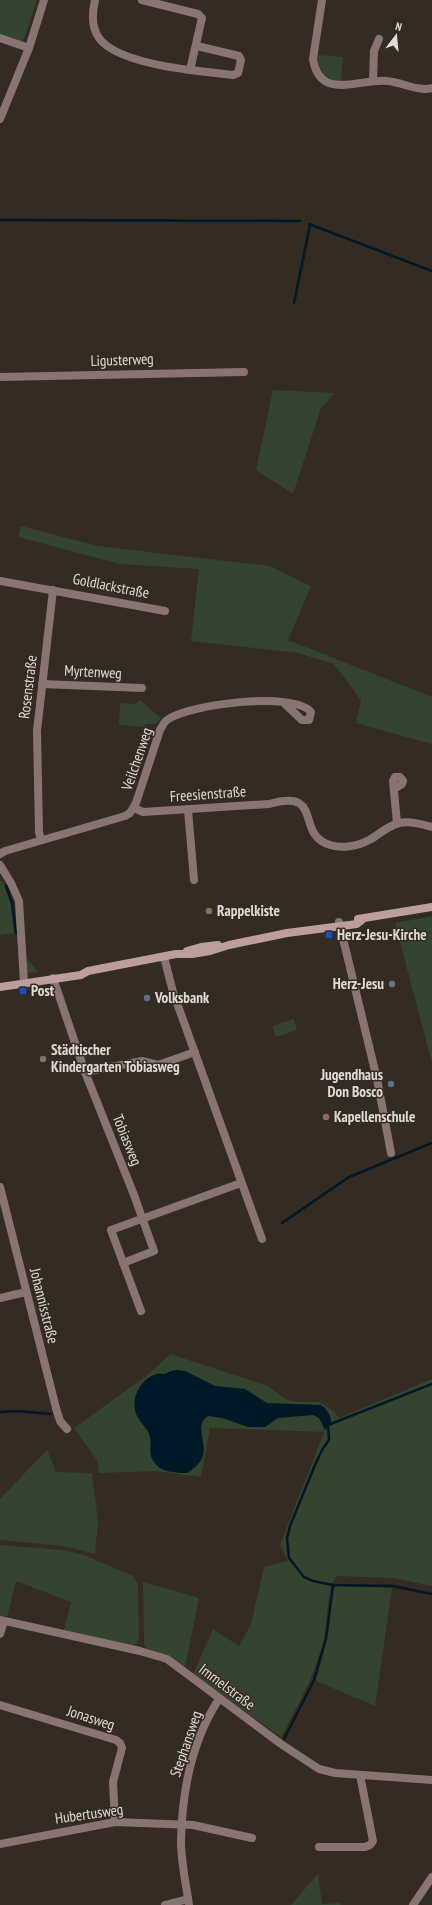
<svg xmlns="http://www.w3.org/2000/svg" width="432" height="1905" font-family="'PT Sans Narrow',sans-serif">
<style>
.green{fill:#35442e}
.water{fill:#011826}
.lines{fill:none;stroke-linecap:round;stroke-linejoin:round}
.stream{stroke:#011826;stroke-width:2.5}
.minor{stroke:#887573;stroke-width:8}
.tertiary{stroke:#887573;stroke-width:8}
.secondary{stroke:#bc9e9a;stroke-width:8}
.education-dot{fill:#8d6e63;stroke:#342b22;stroke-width:1.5}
.transit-dot{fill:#1a4fb4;stroke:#342b22;stroke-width:1.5}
.worship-dot{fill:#6b7280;stroke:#342b22;stroke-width:1.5}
.service-dot{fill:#5c6f8a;stroke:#342b22;stroke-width:1.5}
.labels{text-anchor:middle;stroke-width:3;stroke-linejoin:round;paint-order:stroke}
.street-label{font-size:15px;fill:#e0dad5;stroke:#342b22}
.poi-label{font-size:15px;font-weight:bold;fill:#e0dad5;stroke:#342b22;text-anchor:start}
</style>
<rect width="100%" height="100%" fill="#342b22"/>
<g class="green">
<path d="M0 0H37L23 42 0 34Z"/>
<path d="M317 55 343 57 341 82C325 78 318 71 317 55Z"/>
<path d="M273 390 335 393 321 408 293 494 256 470Z"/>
<path d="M21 526 98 546 269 566 311 586 288 640 432 697V744L356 723 361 700 334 664 298 653 191 641 199 569 120 564 18 537Z"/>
<path d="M140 700 161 718 156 724H145V727L119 725 120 703 135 704Z"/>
<path d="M0 881H2L11 902 14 933 0 935Z"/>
<path d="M432 916V1063L395 923Z"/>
<path d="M27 959 38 972 27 973Z"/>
<path d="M294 1019 297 1030 276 1037 272 1026Z"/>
<path d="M170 1354 268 1386 287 1400 298 1402H319L334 1411 339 1418 432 1379V1586L394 1578 337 1576C326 1587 328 1621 324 1638 315 1676 299 1703 281 1737L193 1674 213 1629 239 1646 251 1624 264 1567 288 1561 280 1545 324 1432 210 1428 201 1477 155 1471 99 1473 97 1460 74 1428 150 1373Z"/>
<path d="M47 1450 56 1472 92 1473 98 1521 95 1554 64 1546 0 1540V1499Z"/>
<path d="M0 1545 63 1550 84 1555 133 1576 138 1584 139 1640 134 1646 64 1630 71 1602 16 1581 7 1617 0 1616Z"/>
<path d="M143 1582 199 1598 185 1667 168 1655 147 1649 144 1644Z"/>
<path d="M338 1586 392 1588 375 1706 316 1681 327 1639 332 1590Z"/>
<path d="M318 1874 322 1904 340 1903 341 1905H291Z"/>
</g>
<path class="water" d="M177 1370 185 1371 215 1386 245 1389 267 1403 321 1405C327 1409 331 1415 331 1423L325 1430 319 1418 313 1415 278 1418 265 1427H248L222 1418 208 1416C188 1430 222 1453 187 1473 173 1473 156 1472 151 1456 149 1449 152 1441 149 1434 146 1426 136 1419 135 1410 132 1395 142 1378 157 1374 159 1373 161 1374 163 1374 167 1374 170 1370 177 1370Z"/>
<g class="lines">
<g class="stream">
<path d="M0 220 300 221"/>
<path d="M309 224 432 271"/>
<path d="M294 303 310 225"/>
<path d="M6 886 12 903 16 933"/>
<path d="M282 1223 349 1177 432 1143"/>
<path d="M432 1384 328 1425 329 1440 322 1450 315 1465 290 1526 287 1538 289 1558 304 1577 313 1581 333 1585 393 1586 432 1594"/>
<path d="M0 1412 17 1411 51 1414"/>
<path d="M284 1739 314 1680 326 1639 333 1585"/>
</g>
<g class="minor">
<path d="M95 0C92 13 91 27 99 38 114 59 167 67 190 70L202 18 198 14 142 0"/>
<path d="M322 0 313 59C320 102 360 78 387 81 402 82 418 92 432 88"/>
<path d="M0 38 29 48"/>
<path d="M190 70 233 75 238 73 241 60 239 56 197 46"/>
<path d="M373 81 374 51 379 39"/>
<path d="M0 377 244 372"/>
<path d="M0 581 165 611"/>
<path d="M42 684 142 688"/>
<path d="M394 789 402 784 403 781 400 777H395L393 781 397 823"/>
<path d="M134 808 143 812 269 804C325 788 294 834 330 845 342 849 358 846 369 840 379 835 387 826 399 823 410 821 421 824 432 827"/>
<path d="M188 810 194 880"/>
<path d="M41 840 39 832 37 731 53 590"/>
<path d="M0 854 5 851 125 816 130 813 136 803 160 730C162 727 164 722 167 720 188 704 294 691 311 712L309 720H302L284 703"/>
<path d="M0 865 11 883 19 901 24 983"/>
<path d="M339 922 377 1079 391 1153"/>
<path d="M164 957 173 992 262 1239"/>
<path d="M53 978 85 1072 134 1195 154 1251 123 1263"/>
<path d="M85 1072 142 1061 158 1065 195 1052"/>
<path d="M0 1187 56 1408 60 1421 67 1429"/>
<path d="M0 1298 26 1292"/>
<path d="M141 1311 111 1230 241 1183"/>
<path d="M0 1620 140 1651 167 1659 281 1744 319 1769 335 1773 432 1780"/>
<path d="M0 1634 4 1621"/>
<path d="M0 1705 116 1740 120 1743 122 1748 113 1782 115 1822"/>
<path d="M0 1844 115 1822 193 1825 252 1838"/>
<path d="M319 1847H365L370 1845 373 1841 360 1775"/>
<path d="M165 1905 188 1899"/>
<path d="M189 1905C186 1884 181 1862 181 1841 182 1793 192 1740 219 1699"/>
<path d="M413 1905 432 1877"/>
</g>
<path class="tertiary" d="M0 119 29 48 44 0"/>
<g class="secondary">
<path d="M358 919 432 907"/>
<path d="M187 951 201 947 218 945"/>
<path d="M0 987 81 975 88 971 176 954H192L210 951 229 945 287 933 357 924 362 920"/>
</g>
</g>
<g class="education-dot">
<circle cx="209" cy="911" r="4"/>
<circle cx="43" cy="1059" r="4"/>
<circle cx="326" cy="1117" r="4"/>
</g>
<g class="transit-dot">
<rect x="325" y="931" width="8" height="8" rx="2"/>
<rect x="19" y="987" width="8" height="8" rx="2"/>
</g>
<circle class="worship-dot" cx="392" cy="984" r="4"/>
<g class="service-dot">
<circle cx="147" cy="998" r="4"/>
<circle cx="391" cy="1084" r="4"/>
</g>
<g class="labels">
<g class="street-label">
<text transform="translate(122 360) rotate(-2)" y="5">Ligusterweg</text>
<text transform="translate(111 586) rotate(11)" y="5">Goldlackstraße</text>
<text transform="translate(93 672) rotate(3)" y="5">Myrtenweg</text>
<text transform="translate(28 687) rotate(-83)" y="5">Rosenstraße</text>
<text transform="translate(137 759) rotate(-71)" y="5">Veilchenweg</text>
<text transform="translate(208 794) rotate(-4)" y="5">Freesienstraße</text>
<text transform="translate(127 1140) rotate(68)" y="5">Tobiasweg</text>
<text transform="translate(44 1306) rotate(76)" y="5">Johannisstraße</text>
<text transform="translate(227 1687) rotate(37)" y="5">Immelstraße</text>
<text transform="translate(91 1718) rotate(18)" y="5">Jonasweg</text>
<text transform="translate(186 1744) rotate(-71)" y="5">Stephansweg</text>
<text transform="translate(89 1814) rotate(-8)" y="5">Hubertusweg</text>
</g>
<g class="poi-label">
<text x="217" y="916">Rappelkiste</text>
<text x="337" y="940">Herz-Jesu-Kirche</text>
<text x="384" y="989" text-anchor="end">Herz-Jesu</text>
<text x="31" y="996">Post</text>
<text x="155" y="1003">Volksbank</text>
<text x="51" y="1055">Städtischer<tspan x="51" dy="17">Kindergarten Tobiasweg</tspan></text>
<text x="383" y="1080" text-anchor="end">Jugendhaus<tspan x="383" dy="17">Don Bosco</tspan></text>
<text x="334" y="1122">Kapellenschule</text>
</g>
</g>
<g transform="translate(396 36) rotate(16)" stroke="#342b22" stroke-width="3" paint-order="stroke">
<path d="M0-3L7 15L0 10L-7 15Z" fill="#e0dad5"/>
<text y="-6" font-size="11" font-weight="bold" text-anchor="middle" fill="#e0dad5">N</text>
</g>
</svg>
